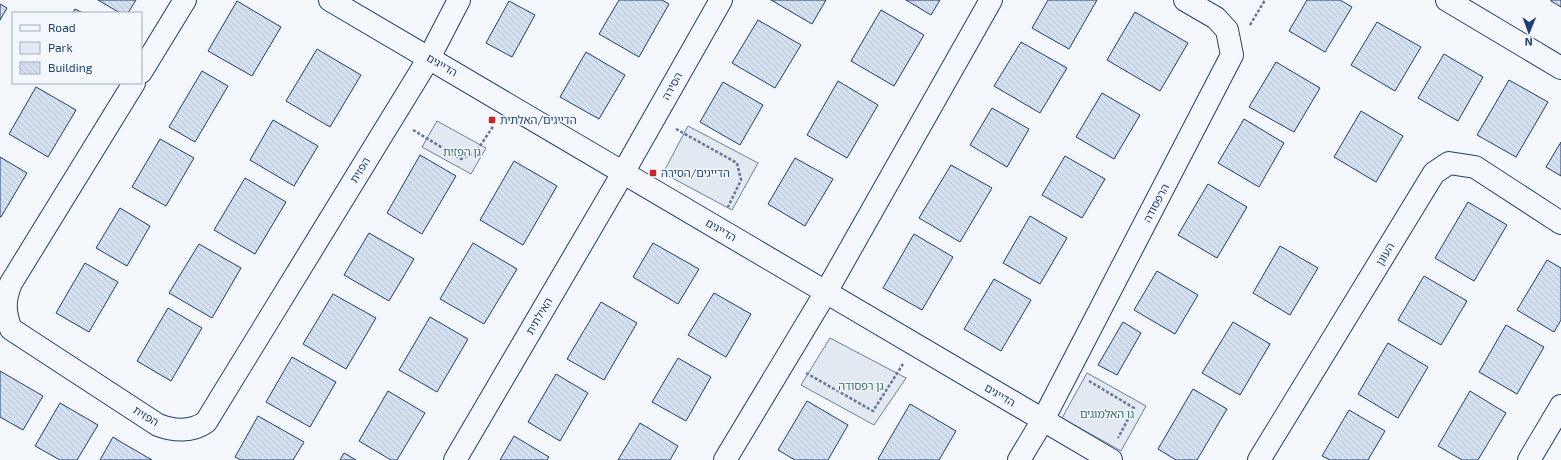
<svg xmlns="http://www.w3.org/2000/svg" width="1561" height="460" font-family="'Exo 2','Noto Sans Hebrew',sans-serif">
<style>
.green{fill:#e3e9f0;stroke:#687fa3}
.building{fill:url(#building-back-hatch);stroke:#1d3f73}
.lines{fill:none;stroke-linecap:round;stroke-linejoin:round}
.minor-casing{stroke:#1d3f73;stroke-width:24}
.tertiary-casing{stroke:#1d3f73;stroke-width:24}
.path{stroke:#5e769c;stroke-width:2.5;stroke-dasharray:3 2;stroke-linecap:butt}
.minor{stroke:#f4f7fb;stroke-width:22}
.tertiary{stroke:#f4f7fb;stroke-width:22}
.poi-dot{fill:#c62828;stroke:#f4f7fb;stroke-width:1.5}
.labels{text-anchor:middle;stroke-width:3;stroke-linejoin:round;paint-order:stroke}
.street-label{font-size:11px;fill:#1d3f73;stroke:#f4f7fb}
.poi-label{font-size:11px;fill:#1d3f73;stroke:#f4f7fb;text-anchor:start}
.park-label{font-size:11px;fill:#2c6c60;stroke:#f4f7fb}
</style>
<defs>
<pattern id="building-back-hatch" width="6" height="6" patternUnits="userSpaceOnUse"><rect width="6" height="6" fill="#d5e0f0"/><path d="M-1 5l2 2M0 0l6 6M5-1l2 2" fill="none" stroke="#b6c1d1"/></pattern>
</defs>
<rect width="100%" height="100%" fill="#f4f7fb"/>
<g class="green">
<path d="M437 121 486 148 471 174 422 147Z"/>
<path d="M688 126 758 163 732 210 663 173Z"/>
<path d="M830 338 906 378 874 425 801 385Z"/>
<path d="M1087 373 1146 406 1121 451 1062 418Z"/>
</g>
<g class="building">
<path d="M98 0H136L128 13H120Z"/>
<path d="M619 0H662L669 4 639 57 599 34Z"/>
<path d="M771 0H826L812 24Z"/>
<path d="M906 0H940L931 15Z"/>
<path d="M1048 0H1097L1069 49 1032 28Z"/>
<path d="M1307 0H1340L1352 7 1325 52 1289 31Z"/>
<path d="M1551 0H1561V7L1551 1Z"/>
<path d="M237 1 281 27 252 76 208 51Z"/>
<path d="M509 1 535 15 512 57 486 43Z"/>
<path d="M0 4 7 8 0 20Z"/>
<path d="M75 9 83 13H73Z"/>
<path d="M881 10 924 35 894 86 851 61Z"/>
<path d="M1135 12 1188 43 1160 91 1107 60Z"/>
<path d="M758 20 801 45 775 88 732 63Z"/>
<path d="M1377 22 1421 47 1395 91 1351 65Z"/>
<path d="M1021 42 1067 68 1040 113 994 86Z"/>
<path d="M317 49 361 75 330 127 286 101Z"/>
<path d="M586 52 625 75 599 119 560 97Z"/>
<path d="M1444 54 1483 77 1458 121 1418 98Z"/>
<path d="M1276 62 1320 88 1294 132 1249 107Z"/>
<path d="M202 71 228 86 195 142 169 127Z"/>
<path d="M1509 80 1548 102 1516 157 1477 135Z"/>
<path d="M838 81 878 105 847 158 807 135Z"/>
<path d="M723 82 763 105 740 145 700 122Z"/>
<path d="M36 87 76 110 48 157 9 134Z"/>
<path d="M1102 93 1140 115 1114 159 1076 137Z"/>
<path d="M992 108 1029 129 1007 167 970 145Z"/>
<path d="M1361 111 1403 136 1376 182 1334 157Z"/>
<path d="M1244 119 1284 143 1259 187 1218 163Z"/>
<path d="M273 120 318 146 294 186 250 160Z"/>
<path d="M160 139 194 158 166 206 132 187Z"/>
<path d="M1561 142V176L1546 167Z"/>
<path d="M420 155 456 176 422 234 387 213Z"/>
<path d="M1065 156 1105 179 1082 218 1042 195Z"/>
<path d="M0 157 27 173 1 217H0Z"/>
<path d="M795 158 833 179 805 226 768 204Z"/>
<path d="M514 161 557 186 523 245 480 220Z"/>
<path d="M951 165 992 188 960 242 919 218Z"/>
<path d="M245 178 286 202 255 254 214 230Z"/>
<path d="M1208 184 1247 207 1217 258 1178 235Z"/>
<path d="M1468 202 1507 225 1474 281 1435 258Z"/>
<path d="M120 208 150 226 127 266 96 248Z"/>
<path d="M1030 216 1067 238 1040 284 1003 263Z"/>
<path d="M369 233 414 259 389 301 344 275Z"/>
<path d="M914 234 953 257 922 310 883 288Z"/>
<path d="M473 243 517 269 484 324 440 299Z"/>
<path d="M653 243 699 269 678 304 633 277Z"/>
<path d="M199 244 241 268 212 318 169 293Z"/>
<path d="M1280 246 1318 268 1290 315 1253 293Z"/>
<path d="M1547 260 1561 268V320L1554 332 1517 310Z"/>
<path d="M85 263 118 282 89 332 56 313Z"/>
<path d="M1157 271 1198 295 1175 334 1134 310Z"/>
<path d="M1424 276 1467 301 1441 345 1398 320Z"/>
<path d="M994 279 1031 300 1001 351 964 329Z"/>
<path d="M714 293 751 314 726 357 688 335Z"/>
<path d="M333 294 376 318 346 369 303 344Z"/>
<path d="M601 302 637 323 604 380 567 359Z"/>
<path d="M168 308 202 328 171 381 137 361Z"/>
<path d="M430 317 468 339 437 392 399 370Z"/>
<path d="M1123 322 1141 333 1117 375 1098 365Z"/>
<path d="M1233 322 1270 344 1240 395 1202 373Z"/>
<path d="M1506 325 1544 347 1517 394 1479 372Z"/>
<path d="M1388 343 1428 367 1398 418 1358 394Z"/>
<path d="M292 357 336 382 310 427 266 402Z"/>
<path d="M678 358 711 377 686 421 652 402Z"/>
<path d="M0 371 43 396 23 430 0 417Z"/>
<path d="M556 374 588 393 560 441 528 422Z"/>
<path d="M1193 389 1227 409 1197 460H1176L1158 449Z"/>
<path d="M388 391 425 413 397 460H391L359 441Z"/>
<path d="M1470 391 1506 413 1478 460H1462L1438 446Z"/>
<path d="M807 401 848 425 828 460H795L778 450Z"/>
<path d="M60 403 98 425 77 460H60L35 446Z"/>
<path d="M910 404 956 431 939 460H880L878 459Z"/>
<path d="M1349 410 1385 431 1368 460H1330L1322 456Z"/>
<path d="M258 416 304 442 293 460H241L235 457Z"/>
<path d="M640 423 678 446 670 460H618Z"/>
<path d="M514 436 549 457 547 460H500Z"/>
<path d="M113 437 121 442 152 460H100Z"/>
<path d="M344 453 356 460H340Z"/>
</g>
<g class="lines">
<g class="minor-casing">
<g id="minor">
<path d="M1447 0 1561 68"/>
<path d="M141 72 185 0"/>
<path d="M134 83 11 283C4 300 4 312 11 329L158 425C174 431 192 432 206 422L429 58 459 0"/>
<path d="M1043 420 1232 55 1227 30 1216 18 1185 0"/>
<path d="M455 460 623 173 721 0"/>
<path d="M725 460 826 292 991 0"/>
<path d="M1259 460 1434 173 1449 163 1475 167 1561 223"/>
<path d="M1529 460 1561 406"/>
</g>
</g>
<g class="tertiary-casing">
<g id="tertiary">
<path d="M330 0 1111 460"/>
<path d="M1019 460 1043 420"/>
</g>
</g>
<g class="path">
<path d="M1250 25 1265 0"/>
<path d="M676 129 737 163 741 180 728 207"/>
<path d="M413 130 461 159 476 152 494 125"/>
<path d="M806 373 873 411 903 364"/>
<path d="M1089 381 1134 408 1118 438"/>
</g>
<use href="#minor" class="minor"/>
<use href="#tertiary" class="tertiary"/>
</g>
<g class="poi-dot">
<rect x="488" y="116" width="8" height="8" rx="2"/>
<rect x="649" y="169" width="8" height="8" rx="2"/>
</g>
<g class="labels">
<g class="street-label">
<text transform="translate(442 65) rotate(30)" y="4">הדייגים</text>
<text transform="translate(672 86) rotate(-61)" y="4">הסירה</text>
<text transform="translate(360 170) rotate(-58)" y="4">הפזית</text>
<text transform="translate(1156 203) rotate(-62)" y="4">הרפסודה</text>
<text transform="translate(721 230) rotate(30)" y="4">הדייגים</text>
<text transform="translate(1385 254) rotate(-59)" y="4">העוגן</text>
<text transform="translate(539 316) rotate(-60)" y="4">האילתית</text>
<text transform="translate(1000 395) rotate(31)" y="4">הדייגים</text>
<text transform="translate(146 416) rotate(32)" y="4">הפזית</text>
</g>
<g class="poi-label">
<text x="500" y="124">הדייגים/האלתית</text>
<text x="661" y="177">הדייגים/הסירה</text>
</g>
<g class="park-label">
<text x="462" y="156">גן הפזית</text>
<text x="861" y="390">גן רפסודה</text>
<text x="1107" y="418">גו האלמוגים</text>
</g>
</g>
<rect x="12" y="12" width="130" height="72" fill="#f4f7fb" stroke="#9eadc5"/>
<rect x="20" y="25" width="20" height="6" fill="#f4f7fb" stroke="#9eadc5"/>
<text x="48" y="32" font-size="12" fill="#1d3f73">Road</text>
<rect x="20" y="42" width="20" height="12" fill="#e3e9f0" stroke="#9eadc5"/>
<text x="48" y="52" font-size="12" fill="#1d3f73">Park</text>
<rect x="20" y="62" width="20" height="12" fill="url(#building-back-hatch)" stroke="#9eadc5"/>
<text x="48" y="72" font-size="12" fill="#1d3f73">Building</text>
<g transform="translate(1529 32) rotate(181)" stroke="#f4f7fb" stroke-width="3" paint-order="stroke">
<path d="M0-3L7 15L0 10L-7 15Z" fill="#1d3f73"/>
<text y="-6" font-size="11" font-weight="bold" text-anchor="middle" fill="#1d3f73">N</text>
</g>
</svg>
